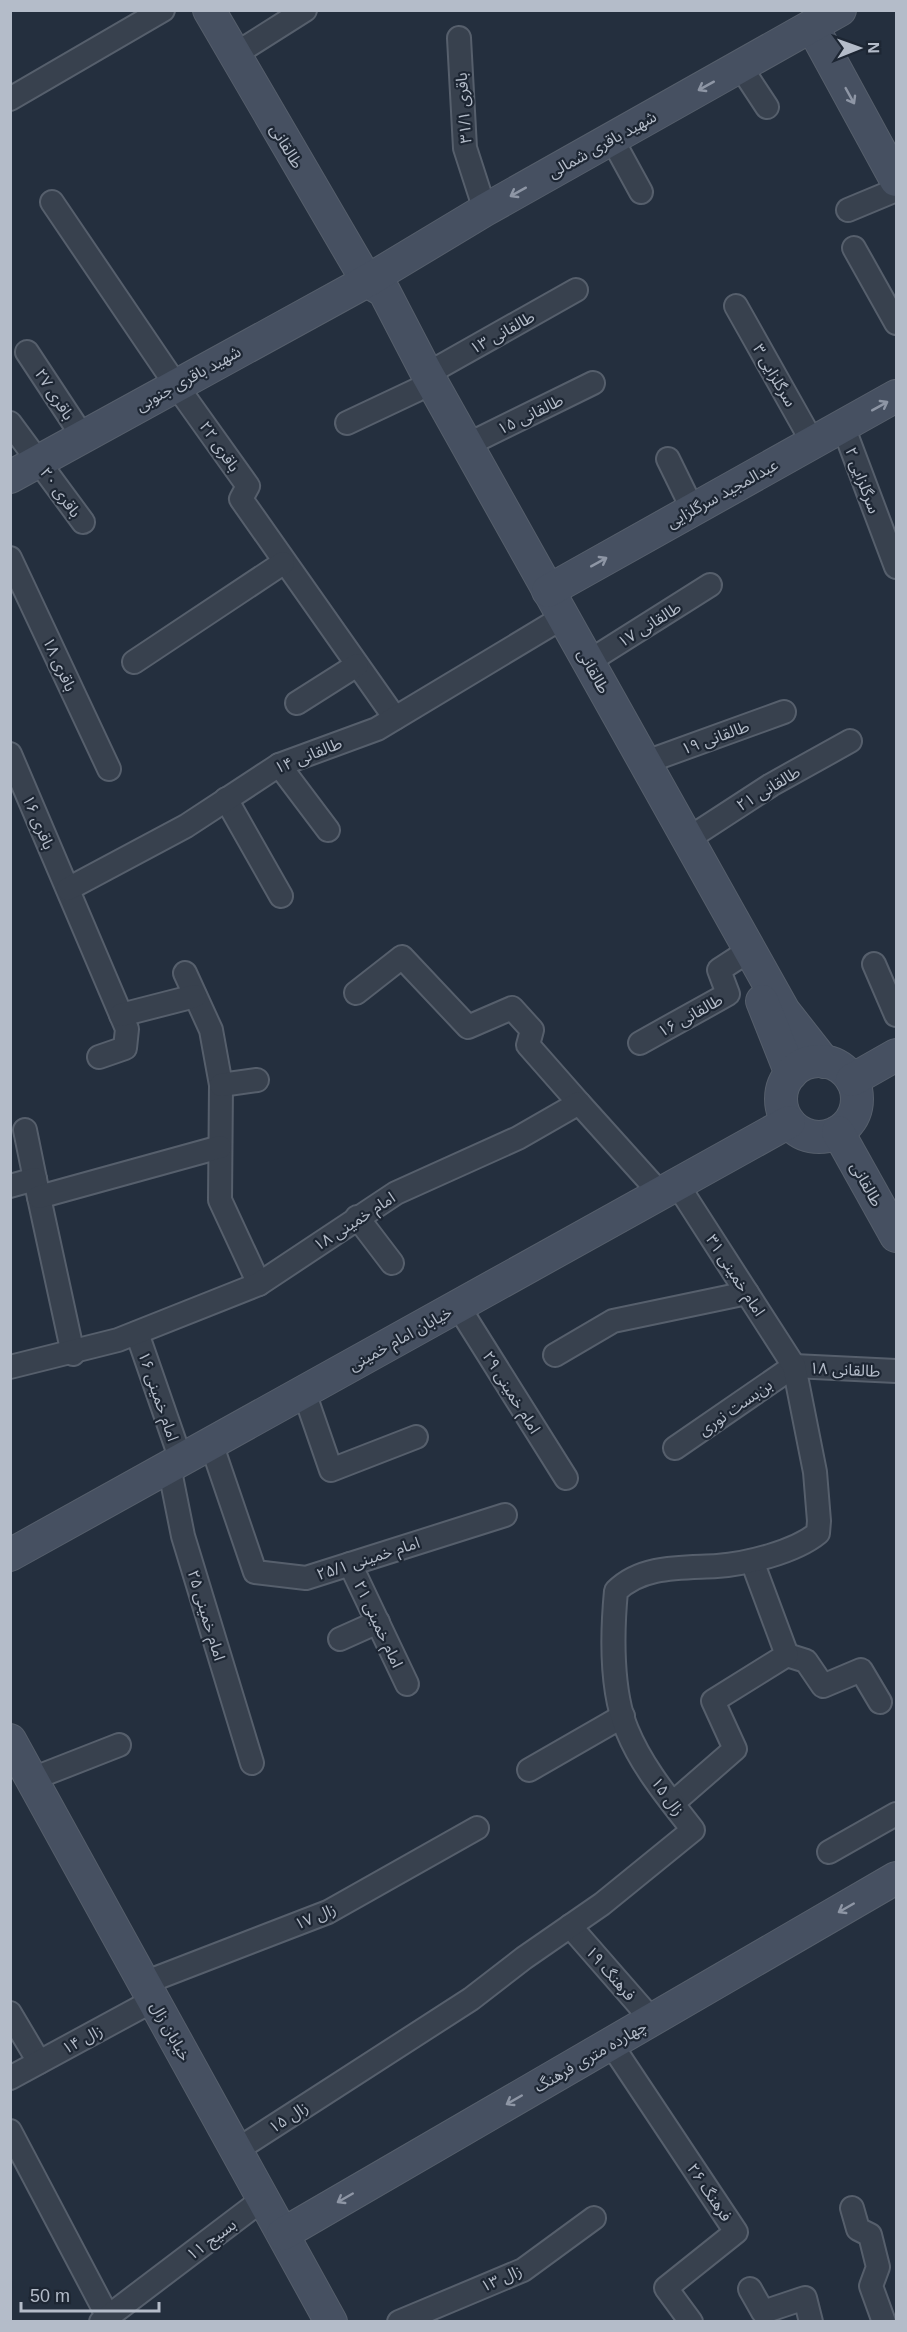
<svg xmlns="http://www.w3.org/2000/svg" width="907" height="2332" font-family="Helvetica,'Noto Sans Arabic',sans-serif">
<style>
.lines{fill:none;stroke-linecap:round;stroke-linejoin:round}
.street-casing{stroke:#565f6c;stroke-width:26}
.secondary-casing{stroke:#565f6c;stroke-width:34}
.street{stroke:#38414e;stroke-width:22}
.secondary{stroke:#465061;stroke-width:32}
.oneway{stroke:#8e96a5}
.labels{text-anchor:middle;stroke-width:4.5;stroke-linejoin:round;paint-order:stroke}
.street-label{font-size:16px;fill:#b4bcc9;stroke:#1d2633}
</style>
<rect width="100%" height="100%" fill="#242f3e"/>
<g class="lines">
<g class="street-casing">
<g id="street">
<path d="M459 38 465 148 485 210"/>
<path d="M234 55 305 10"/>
<path d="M740 66 767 107"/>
<path d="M10 99 163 10"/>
<path d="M612 139 641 192"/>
<path d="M52 202 176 385 248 486 241 499 395 718"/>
<path d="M848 210 896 190"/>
<path d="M854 248 896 323"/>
<path d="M736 306 813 443"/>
<path d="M27 352 83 437"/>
<path d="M427 374 576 290"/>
<path d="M10 423 83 522"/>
<path d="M347 423 417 390"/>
<path d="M843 426 896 567"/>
<path d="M467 445 593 383"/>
<path d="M668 459 693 510"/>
<path d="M10 558 109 769"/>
<path d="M134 662 283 563"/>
<path d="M588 662 710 585"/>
<path d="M297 703 357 665"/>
<path d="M10 754 127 1029 125 1048 99 1057"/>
<path d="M646 762 784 712"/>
<path d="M279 765 328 830"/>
<path d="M226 799 281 896"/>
<path d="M688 839 771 785 850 741"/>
<path d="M68 889 186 826 279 765 377 729 550 625"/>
<path d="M874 964 896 1015"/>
<path d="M185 973 211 1030 221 1085 220 1200 259 1284"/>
<path d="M356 993 402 957 468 1027 512 1008 532 1030 528 1045 579 1103"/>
<path d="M121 1015 195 996"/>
<path d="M640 1043 728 994 719 970 739 957"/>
<path d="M221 1085 257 1080"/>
<path d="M25 1130 35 1179"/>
<path d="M10 1186 35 1179 73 1354"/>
<path d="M39 1197 220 1147"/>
<path d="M357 1217 392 1263"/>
<path d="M458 1306 566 1478"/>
<path d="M137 1333 181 1460"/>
<path d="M555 1355 613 1321 747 1293"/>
<path d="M794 1366 896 1371"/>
<path d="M10 1367 118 1340 259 1284 396 1193 518 1138 579 1103 660 1193"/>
<path d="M304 1392 331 1470 416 1437"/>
<path d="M211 1443 255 1572 306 1578 505 1515"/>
<path d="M675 1448 794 1366"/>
<path d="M169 1466 183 1536 252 1763"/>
<path d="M350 1564 407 1684"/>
<path d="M340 1639 378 1622"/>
<path d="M787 1655 806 1661 823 1686 861 1670 880 1702"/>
<path d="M529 1770 623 1716"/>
<path d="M32 1779 119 1745"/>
<path d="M673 1803 735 1749 713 1701 787 1655 752 1561"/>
<path d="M829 1852 896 1814"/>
<path d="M570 1926 652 2020"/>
<path d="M144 1983 328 1912 477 1828"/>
<path d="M10 2013 39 2062"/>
<path d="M611 2044 736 2232 666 2288 691 2322"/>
<path d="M10 2078 154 2000"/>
<path d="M10 2131 108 2317"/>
<path d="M237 2150 471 1999 524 1958 602 1904 693 1830C669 1799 642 1767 627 1730 611 1691 612 1633 616 1591 642 1565 682 1568 717 1566 746 1564 795 1552 818 1533L819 1521 815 1472 794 1366 677 1184"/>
<path d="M852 2208 858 2229 870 2235 878 2267 871 2286 884 2322"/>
<path d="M750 2289 763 2312 805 2298 811 2322"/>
<path d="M101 2322 263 2199"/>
<path d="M399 2322 523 2270 594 2218"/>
</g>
</g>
<g class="secondary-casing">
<g id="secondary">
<path d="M209 10 367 281 384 291 425 370 784 1011 824 1062"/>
<path d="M812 26 896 180"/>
<path d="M10 477 367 281 485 210 840 10"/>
<path d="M548 591 896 396"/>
<path d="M762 1001 791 1074"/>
<circle cx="819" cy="1099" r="38"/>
<path d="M852 1080 896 1055"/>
<path d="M838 1132 896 1236"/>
<path d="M10 1555 789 1122"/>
<path d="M10 1740 331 2322"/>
<path d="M283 2234 896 1878"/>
</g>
</g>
<use href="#street" class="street"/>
<use href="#secondary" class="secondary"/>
</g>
<defs><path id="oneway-shaft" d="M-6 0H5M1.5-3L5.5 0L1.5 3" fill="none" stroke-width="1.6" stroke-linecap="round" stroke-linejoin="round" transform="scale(1.5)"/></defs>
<g class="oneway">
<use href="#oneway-shaft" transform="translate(706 86) rotate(151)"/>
<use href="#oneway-shaft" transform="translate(850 96) rotate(61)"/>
<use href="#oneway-shaft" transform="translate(518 192) rotate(151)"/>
<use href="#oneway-shaft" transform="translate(880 406) rotate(-29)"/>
<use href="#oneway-shaft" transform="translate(599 562) rotate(-29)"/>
<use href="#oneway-shaft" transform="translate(846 1908) rotate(150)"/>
<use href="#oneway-shaft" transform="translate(514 2100) rotate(150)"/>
<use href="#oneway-shaft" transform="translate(345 2198) rotate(150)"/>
</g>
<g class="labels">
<g class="street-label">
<text transform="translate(463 108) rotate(-94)" y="6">باقری ۳۱/۱</text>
<text transform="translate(602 144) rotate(-29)" y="6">شهید باقری شمالی</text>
<text transform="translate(287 146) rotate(59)" y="6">طالقانی</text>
<text transform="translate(502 332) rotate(-29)" y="6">طالقانی ۱۳</text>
<text transform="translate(775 375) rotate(60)" y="6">سرگلزایی ۳</text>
<text transform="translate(188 378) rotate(-29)" y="6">شهید باقری جنوبی</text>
<text transform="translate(55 394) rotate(57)" y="6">باقری ۲۷</text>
<text transform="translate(530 414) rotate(-26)" y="6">طالقانی ۱۵</text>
<text transform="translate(220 446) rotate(55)" y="6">باقری ۲۲</text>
<text transform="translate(863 480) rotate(69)" y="6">سرگلزایی ۲</text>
<text transform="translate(61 492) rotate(54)" y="6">باقری ۲۰</text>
<text transform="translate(722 493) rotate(-29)" y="6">عبدالمجید سرگلزایی</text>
<text transform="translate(649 624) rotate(-32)" y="6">طالقانی ۱۷</text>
<text transform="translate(60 664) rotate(65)" y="6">باقری ۱۸</text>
<text transform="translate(594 671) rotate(61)" y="6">طالقانی</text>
<text transform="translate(715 737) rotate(-20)" y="6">طالقانی ۱۹</text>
<text transform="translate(308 755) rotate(-22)" y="6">طالقانی ۱۴</text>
<text transform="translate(768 788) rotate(-31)" y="6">طالقانی ۲۱</text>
<text transform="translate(39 822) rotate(67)" y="6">باقری ۱۶</text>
<text transform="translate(690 1015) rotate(-29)" y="6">طالقانی ۱۶</text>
<text transform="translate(867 1184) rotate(61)" y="6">طالقانی</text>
<text transform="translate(354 1221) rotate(-33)" y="6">امام خمینی ۱۸</text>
<text transform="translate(736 1275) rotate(57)" y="6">امام خمینی ۳۱</text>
<text transform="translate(400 1338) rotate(-29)" y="6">خیابان امام خمینی</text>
<text transform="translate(845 1369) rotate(3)" y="6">طالقانی ۱۸</text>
<text transform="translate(512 1392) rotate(58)" y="6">امام خمینی ۲۹</text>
<text transform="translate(159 1396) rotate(71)" y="6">امام خمینی ۱۶</text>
<text transform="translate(735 1407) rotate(-35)" y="6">بن‌بست نوری</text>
<text transform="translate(368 1558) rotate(-18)" y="6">امام خمینی ۲۵/۱</text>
<text transform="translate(207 1615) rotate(73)" y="6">امام خمینی ۲۵</text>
<text transform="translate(379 1624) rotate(65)" y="6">امام خمینی ۲۱</text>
<text transform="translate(668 1796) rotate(54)" y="6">زال ۱۵</text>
<text transform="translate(315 1916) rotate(-23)" y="6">زال ۱۷</text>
<text transform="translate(611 1973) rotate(49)" y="6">فرهنگ ۱۹</text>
<text transform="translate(171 2031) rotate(61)" y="6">خیابان زال</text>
<text transform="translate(82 2039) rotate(-28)" y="6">زال ۱۴</text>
<text transform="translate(590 2056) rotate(-30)" y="6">چهارده متری فرهنگ</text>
<text transform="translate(288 2117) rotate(-33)" y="6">زال ۱۵</text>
<text transform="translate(710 2192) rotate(56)" y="6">فرهنگ ۲۶</text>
<text transform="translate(211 2239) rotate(-37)" y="6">بسیج ۱۱</text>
<text transform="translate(501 2278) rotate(-24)" y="6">زال ۱۳</text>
</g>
</g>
<rect width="907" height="2332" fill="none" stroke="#b4bcc9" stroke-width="24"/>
<g transform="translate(859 48) rotate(89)" stroke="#1d2633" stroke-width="4.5" paint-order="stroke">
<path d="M0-4.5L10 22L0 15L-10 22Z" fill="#b4bcc9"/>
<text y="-9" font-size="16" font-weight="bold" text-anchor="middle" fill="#b4bcc9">N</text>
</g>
<path d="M21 2302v9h138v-9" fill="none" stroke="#b4bcc9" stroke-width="3"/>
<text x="30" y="2302" font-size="18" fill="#b4bcc9" stroke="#1d2633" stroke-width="4.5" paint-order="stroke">50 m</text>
</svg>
